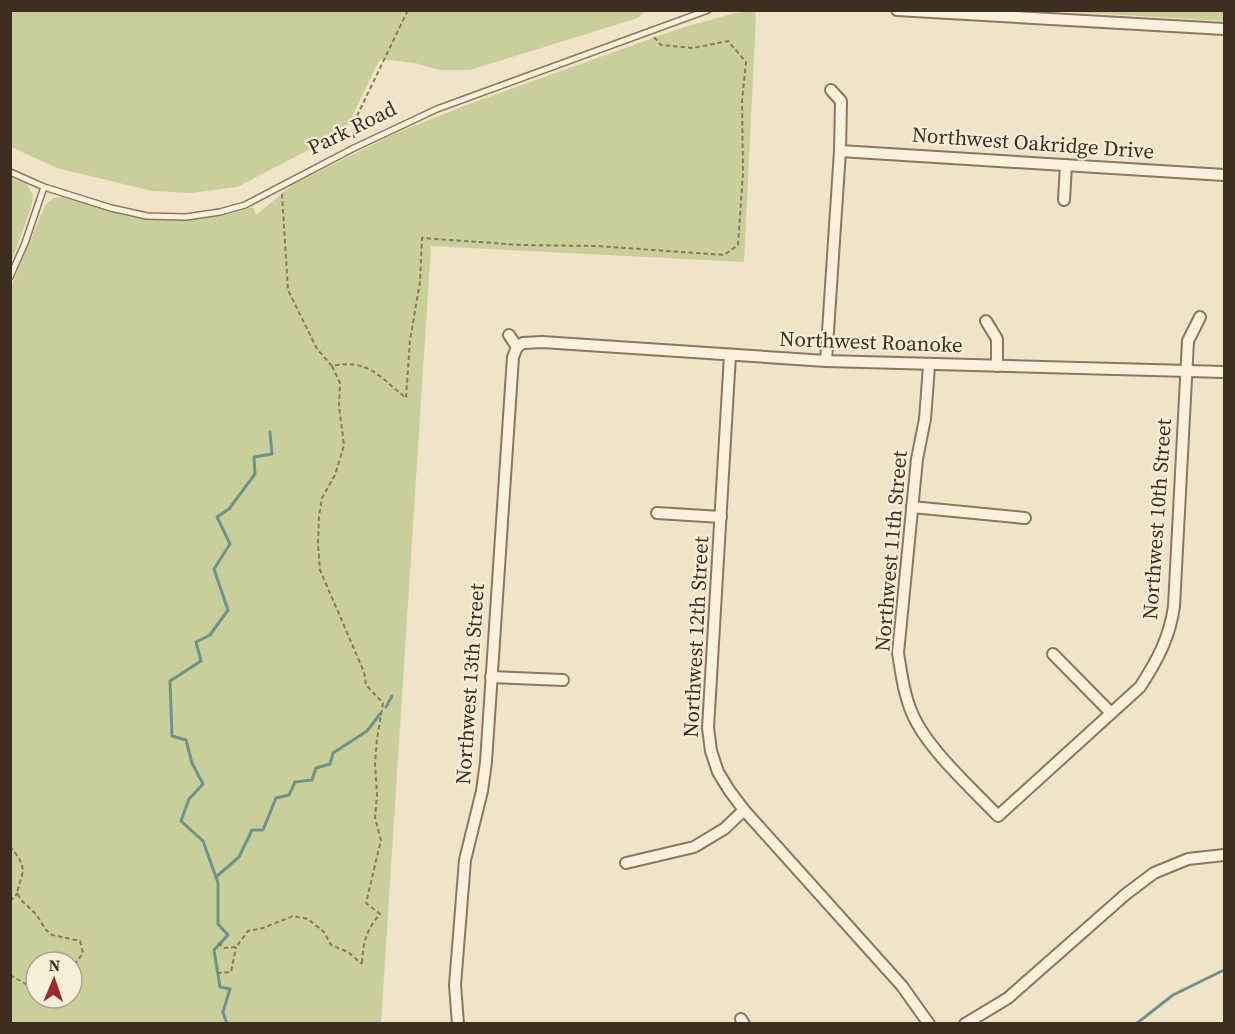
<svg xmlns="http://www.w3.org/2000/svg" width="1235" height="1034" font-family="'Source Serif 4',serif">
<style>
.green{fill:#c9cf9b;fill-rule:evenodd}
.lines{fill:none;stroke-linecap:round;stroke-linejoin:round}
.stream{stroke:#6f938a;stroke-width:3}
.service-casing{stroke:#8d765c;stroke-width:8}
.minor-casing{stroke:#8d765c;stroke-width:14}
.path{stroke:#8d765c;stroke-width:2;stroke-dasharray:4.5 3;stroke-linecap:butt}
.service{stroke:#faf1dc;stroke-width:5}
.minor{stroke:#faf1dc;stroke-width:10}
.labels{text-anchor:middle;stroke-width:4.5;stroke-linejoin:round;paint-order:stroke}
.street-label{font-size:21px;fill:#3d2e20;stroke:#f7eed8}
</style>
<rect width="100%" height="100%" fill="#f0e4c8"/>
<g class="green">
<path d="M11 10H645V11L638 18 470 70H440L415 63 380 59 345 131 237 187 191 193 152 191 57 168 11 147Z"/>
<path d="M754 11 756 16 744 262 431 246 381 1023 11 1024 10 289 45 205 53 198 63 197 130 217 198 219 229 214 253 207 256 215 292 185 396 133 469 104 681 28 735 13ZM36 962H72V998H36Z"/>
<path d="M1052 11H1224V21Z"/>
<path d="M11 178 27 184 33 195 32 205 11 263Z"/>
</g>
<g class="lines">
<g class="stream">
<path d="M386 707 392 696"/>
<path d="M216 877 239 857 252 830H263L276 798 289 795 295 782 312 780 316 768 330 764 333 753 367 731 380 714"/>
<path d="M227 1024 223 1012 230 989 220 987 214 950 228 935 218 924V883L216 877 203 841 181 821 189 799 203 784 192 763 186 740 172 736 170 681 201 661 196 642 210 635 228 610 214 569 230 544 217 517 229 509 255 474 254 457 272 454 270 432"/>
<path d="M1136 1024 1173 995 1224 970"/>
</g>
<g class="service-casing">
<g id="service">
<path d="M10 172 44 187 111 208 147 216 186 217 220 212 245 205 354 148 437 109 708 10"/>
<path d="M10 277 25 243 44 187"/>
</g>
</g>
<g class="minor-casing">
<g id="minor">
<path d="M897 10 1224 29"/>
<path d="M840 151 1224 175"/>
<path d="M1064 200 1066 165"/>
<path d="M986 321 997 339V366"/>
<path d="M509 335 517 347"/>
<path d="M517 347 523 343 542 342 826 361 1224 372"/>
<path d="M730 355 708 728 711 751 718 772 729 790 744 810 902 986 929 1024"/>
<path d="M826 361 840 151 841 101 831 90"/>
<path d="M929 366 925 419 917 459 898 653C902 678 905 703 918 725 935 755 973 790 998 816L1140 687C1157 661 1170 637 1174 606L1188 341 1200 317"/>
<path d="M912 507 1025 518"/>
<path d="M657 513 721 517"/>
<path d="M1053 654 1111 713"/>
<path d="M491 677 563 680"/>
<path d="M626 863 694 847 724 829 744 810"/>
<path d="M741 1019 744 1024"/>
<path d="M458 1024 455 985 465 860 482 791 486 762 513 357 517 347"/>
<path d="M965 1024 1008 998 1126 894 1154 873 1188 859 1224 855"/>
</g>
</g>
<g class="path">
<path d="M354 138 355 120 408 10"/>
<path d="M282 194 288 290 317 349 332 366C367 358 380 377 406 398L410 340 420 282 422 238 521 245 597 246 724 255 738 245 743 173 742 101 746 62 728 41 693 48 661 45 654 37"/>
<path d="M332 366 340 383 339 406 344 445 335 475 322 498 319 516 318 544 320 570 364 672 366 685 383 703 377 739 375 763 377 795 375 818 381 840 366 903 380 914C366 930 363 943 362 964"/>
<path d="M10 846C26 867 25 867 17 892L21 900 36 914 46 930 52 935 80 941 83 953 74 965 72 985"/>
<path d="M10 901 18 893"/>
<path d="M218 943 224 948 236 947 248 931 263 928 293 916 308 919 324 932 331 945 348 952 362 964"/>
<path d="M217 973 231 972 236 947"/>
<path d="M10 975 36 990"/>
</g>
<use href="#service" class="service"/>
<use href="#minor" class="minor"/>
</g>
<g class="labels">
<g class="street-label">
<text transform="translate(352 128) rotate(-26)" y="7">Park Road</text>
<text transform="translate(1033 143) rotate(4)" y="7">Northwest Oakridge Drive</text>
<text transform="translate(871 342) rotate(2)" y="7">Northwest Roanoke</text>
<text transform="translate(1157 519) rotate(-86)" y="7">Northwest 10th Street</text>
<text transform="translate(891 551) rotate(-85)" y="7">Northwest 11th Street</text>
<text transform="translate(696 637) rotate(-87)" y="7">Northwest 12th Street</text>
<text transform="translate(470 684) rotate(-86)" y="7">Northwest 13th Street</text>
</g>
</g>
<rect width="1235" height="1034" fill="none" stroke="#3d2e20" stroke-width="24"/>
<g transform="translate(54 980) rotate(2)"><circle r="28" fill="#f7eed8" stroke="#ada18e" stroke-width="1.5"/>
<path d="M0-4.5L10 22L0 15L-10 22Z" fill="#9e2a2b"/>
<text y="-9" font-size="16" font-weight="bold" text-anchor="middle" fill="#3d2e20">N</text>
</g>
</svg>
